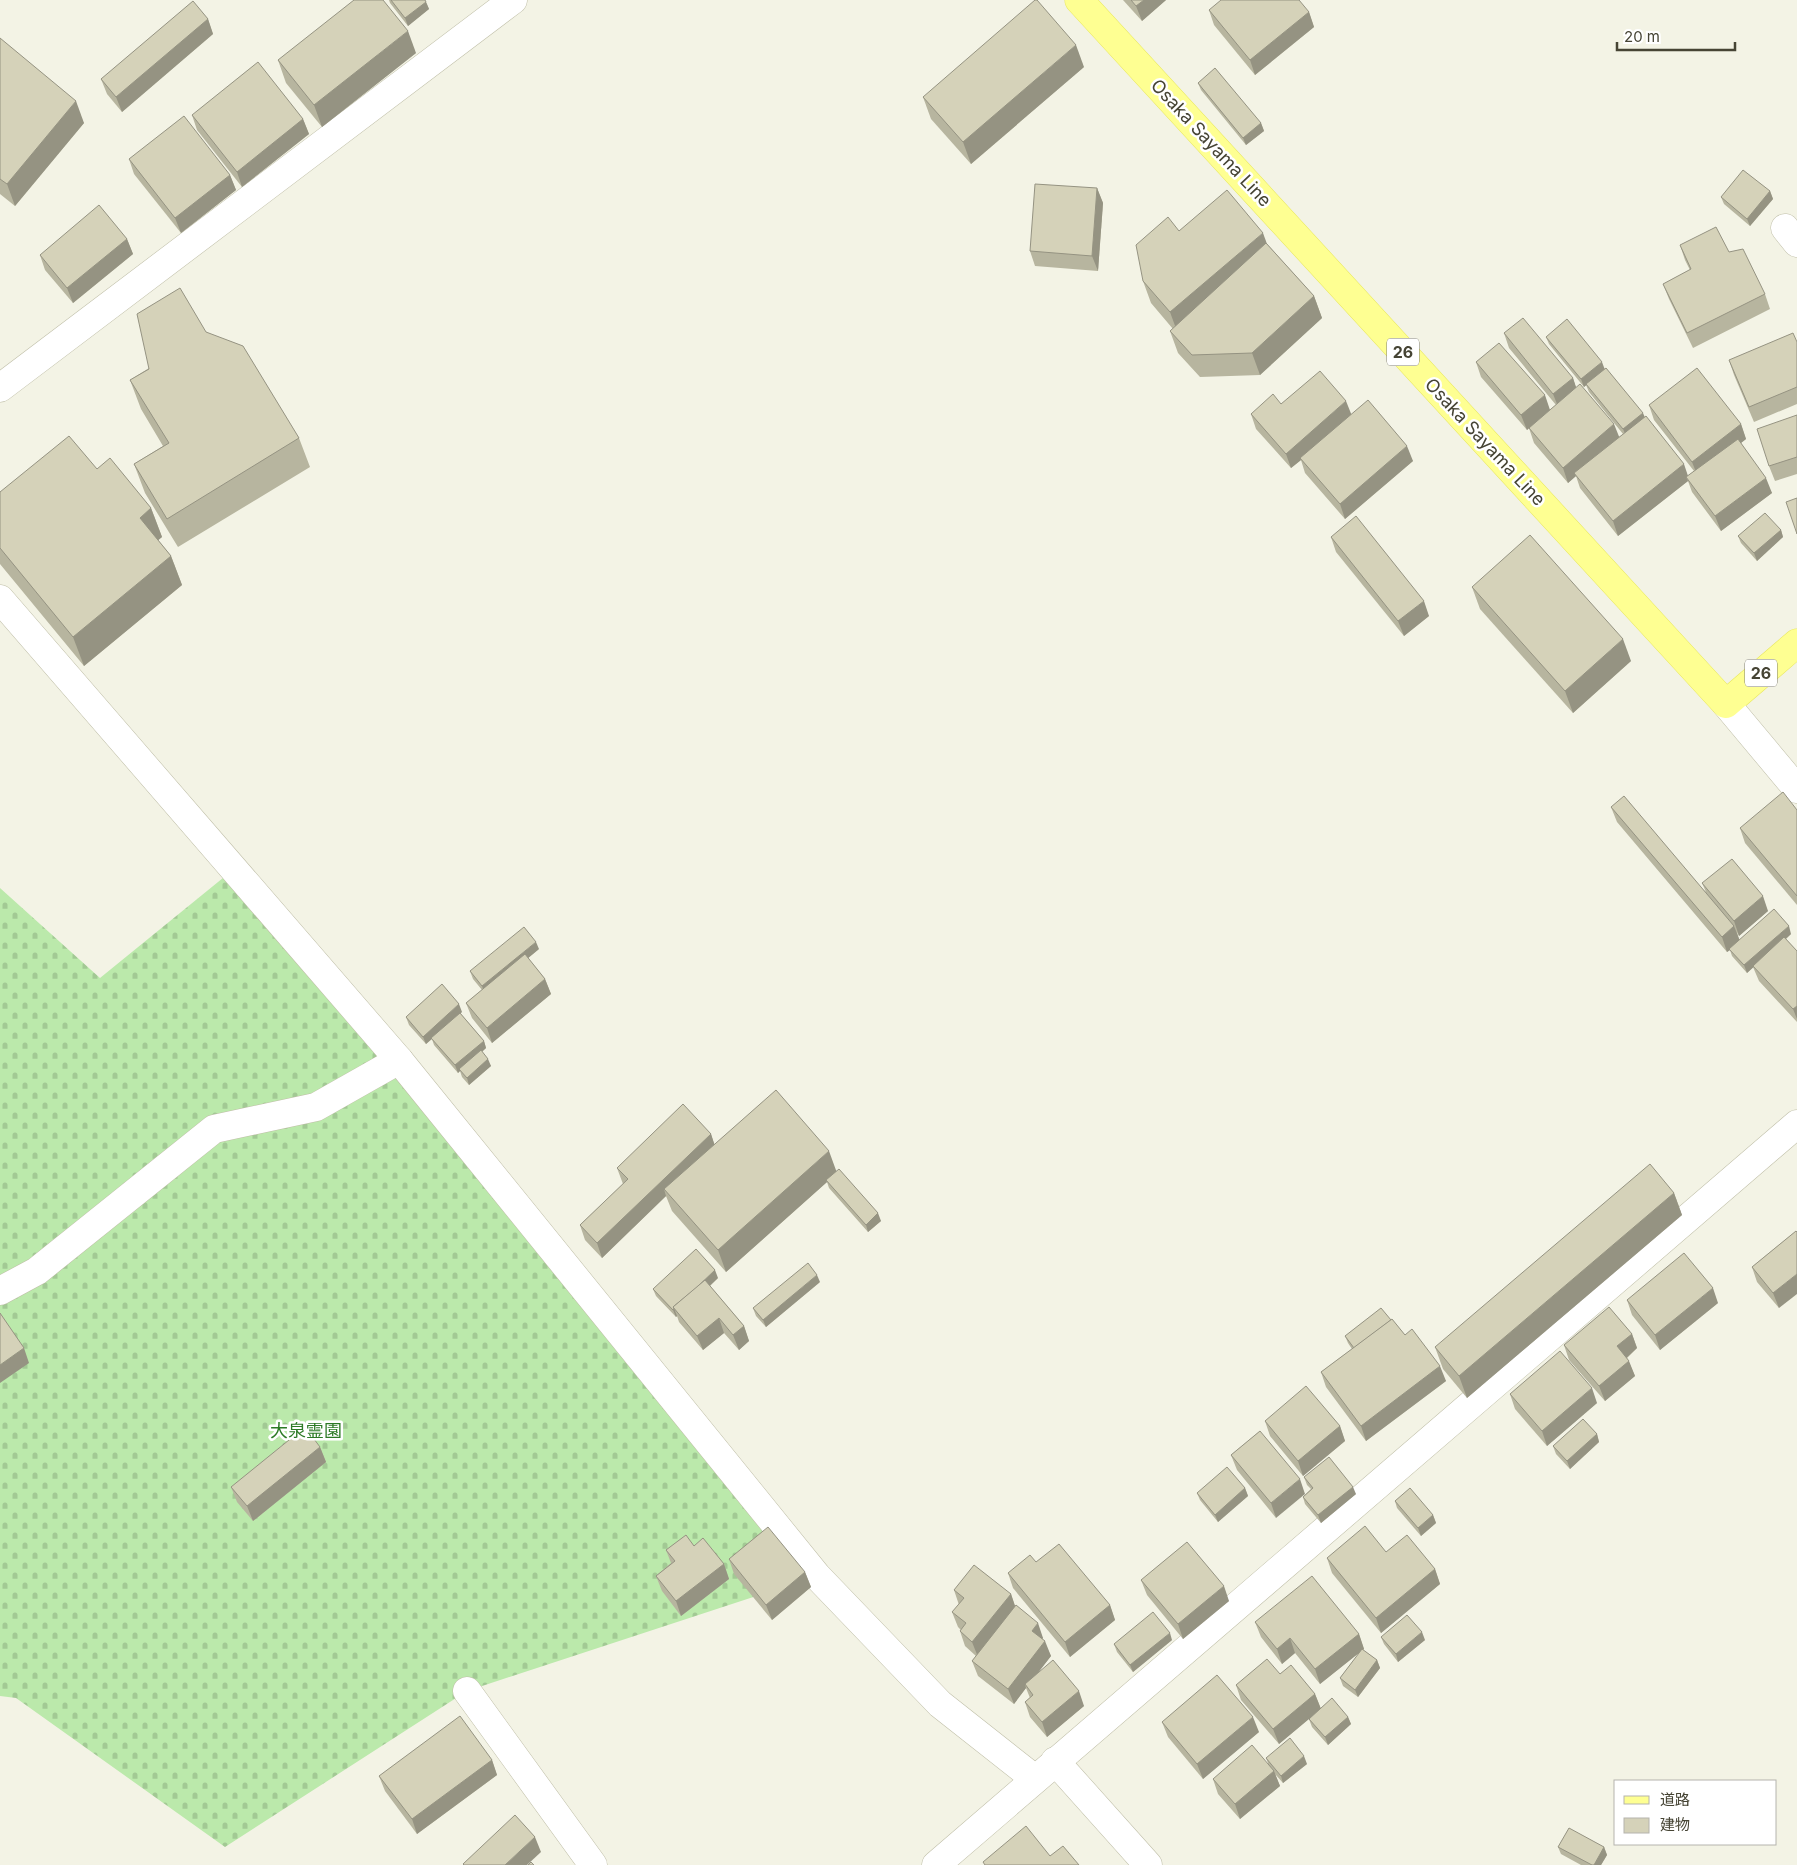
<svg xmlns="http://www.w3.org/2000/svg" width="1797" height="1865" font-family="Inter,'Noto Sans JP',sans-serif">
<style>
.cemetery{fill:url(#cemetery-stones)}
.lines{fill:none;stroke-linecap:round;stroke-linejoin:round}
.minor-casing{stroke:#bfbea7;stroke-width:29}
.major-casing{stroke:#e8e75d;stroke-width:29}
.minor{stroke:#fff;stroke-width:28}
.major{stroke:#feff92;stroke-width:28}
.wall{fill:#b7b59f}
.shaded-wall{fill:#959382}
.building{fill:#d5d2b9;stroke:#959382}
.labels{text-anchor:middle;stroke-width:5;stroke-linejoin:round;paint-order:stroke}
.shield{fill:#fff;stroke:#7e7c71;stroke-width:1}
.shield-label{font-size:16px;font-weight:bold;fill:#464434}
.street-label{font-size:18px;fill:#464434;stroke:#fff}
.park-label{font-size:18px;fill:#2c7a25;stroke:#fff}
</style>
<defs>
<pattern id="cemetery-stones" width="16" height="16" patternUnits="userSpaceOnUse" patternTransform="scale(1.25)"><rect width="16" height="16" fill="#bbe9ab"/><path d="M2 7V4a2 2 0 0 1 4 0v3zM10 15v-3a2 2 0 0 1 4 0v3z" fill="#a2c994"/></pattern>
</defs>
<rect width="100%" height="100%" fill="#f3f3e5"/>
<path class="cemetery" d="M234 869 817 1576 467 1691 225 1847 16 1698 0 1696V888L100 978Z"/>
<g class="lines">
<g class="minor-casing">
<g id="minor">
<path d="M1785 228 1797 243"/>
<path d="M0 388 513 0"/>
<path d="M0 599 399 1060 817 1576 940 1704 1035 1779"/>
<path d="M1726 704 1797 789"/>
<path d="M0 1291 37 1271 214 1129 316 1107 399 1060"/>
<path d="M467 1691 593 1865"/>
<path d="M1055 1761 1148 1865"/>
<path d="M936 1865 1797 1124"/>
</g>
</g>
<g class="major-casing">
<path id="major" d="M1079 0 1726 704 1797 643"/>
</g>
<use href="#minor" class="minor"/>
<use href="#major" class="major"/>
</g>
<g class="wall">
<path d="M389 0H425L429 9 408 26 390 3Z"/>
<path d="M1123 0H1166L1142 21Z"/>
<path d="M1209 10 1309 12 1314 27 1255 75 1214 25Z"/>
<path d="M208 19 213 34 122 112 107 94 101 79Z"/>
<path d="M0 38 84 123 15 206 0 194Z"/>
<path d="M416 53 322 127 286 83 278 60Z"/>
<path d="M1084 67 971 164 931 119 923 97Z"/>
<path d="M1198 83 1261 123 1264 131 1246 145 1201 90Z"/>
<path d="M192 115 303 119 309 134 242 187 197 130Z"/>
<path d="M129 159 230 175 236 190 181 233 134 174Z"/>
<path d="M1097 188 1103 203 1098 271 1035 266 1030 251Z"/>
<path d="M1770 191 1773 199 1750 226 1724 204 1721 197Z"/>
<path d="M127 239 133 254 73 303 45 270 40 255Z"/>
<path d="M1267 244 1314 296 1322 318 1260 375 1200 377 1178 353 1170 331 1173 329 1151 303 1143 281Z"/>
<path d="M1680 245 1765 294 1770 309 1693 348 1669 299 1663 284 1690 270 1685 260Z"/>
<path d="M206 332 299 438 310 467 178 547 145 493 134 464 163 446 141 409 130 380Z"/>
<path d="M1504 333 1573 378 1576 388 1619 437 1623 434 1589 392 1586 385 1584 387 1549 344 1546 337 1605 369 1644 417 1688 476 1694 471 1654 420 1649 405 1741 424 1746 439 1741 443 1772 493 1721 531 1692 492 1688 481 1618 536 1580 488 1576 476 1568 483 1534 443 1529 428 1527 430 1481 377 1476 362 1550 410 1556 405 1509 348Z"/>
<path d="M1797 342V404L1754 422 1734 375 1729 360Z"/>
<path d="M1251 414H1351L1413 461 1345 519 1305 473 1301 460 1291 468 1256 429Z"/>
<path d="M1797 415V474L1775 481 1769 466Z"/>
<path d="M97 469 151 508 162 537 158 540 171 556 182 585 84 666 0 564V492Z"/>
<path d="M1781 530 1783 537 1757 561 1741 543 1738 536Z"/>
<path d="M1331 537 1429 616 1404 636 1336 552Z"/>
<path d="M1472 587 1631 661 1573 713 1480 609Z"/>
<path d="M1611 807 1706 892 1702 883 1768 911 1739 936 1737 932 1739 940 1791 934 1786 939 1797 951V1022L1759 981 1753 967 1747 973 1732 956 1730 950 1727 952 1617 822Z"/>
<path d="M1797 810V905L1745 843 1740 828Z"/>
<path d="M539 949 528 958 545 979 551 994 492 1043 472 1018 466 1003 482 990 473 979 470 971Z"/>
<path d="M462 1012 460 1013 484 1041 486 1048 482 1052 491 1066 469 1085 462 1077 460 1071 458 1073 434 1045 432 1039 426 1044 409 1025 406 1017Z"/>
<path d="M711 1134 714 1144 837 1171 881 1221 868 1232 829 1188 827 1182 726 1272 672 1211 666 1196 602 1258 585 1240 580 1225 623 1184 617 1168Z"/>
<path d="M1674 1193 1682 1215 1467 1398 1443 1369 1435 1347Z"/>
<path d="M1796 1231 1779 1308 1757 1282 1752 1267Z"/>
<path d="M718 1278 710 1286 744 1326 749 1341 739 1350 724 1333 703 1350 679 1322 677 1316 676 1317 656 1296 653 1289Z"/>
<path d="M820 1282 766 1327 756 1316 753 1308Z"/>
<path d="M1627 1300 1718 1303 1660 1350 1632 1315Z"/>
<path d="M1390 1320 1405 1335 1446 1381 1366 1441 1326 1387 1321 1372 1352 1349 1348 1343 1345 1336Z"/>
<path d="M1632 1334 1637 1348 1627 1358 1635 1376 1605 1401 1569 1360 1564 1345Z"/>
<path d="M1510 1394 1597 1403 1547 1446 1515 1409Z"/>
<path d="M1265 1421 1340 1426 1345 1441 1303 1476 1270 1436Z"/>
<path d="M1260 1431 1276 1518 1237 1470 1231 1455Z"/>
<path d="M1597 1434 1599 1442 1570 1469 1556 1454 1553 1446Z"/>
<path d="M320 1447 326 1462 253 1521 237 1502 231 1487Z"/>
<path d="M1304 1477 1356 1494 1321 1523 1305 1504 1303 1497 1311 1489 1307 1485Z"/>
<path d="M1245 1488 1248 1496 1218 1522 1200 1500 1197 1493Z"/>
<path d="M1395 1501 1433 1515 1436 1523 1421 1536 1397 1508Z"/>
<path d="M694 1546 724 1564 729 1579 681 1616 662 1591 656 1576 671 1563 666 1550Z"/>
<path d="M1386 1552 1435 1569 1440 1584 1381 1633 1332 1573 1327 1558Z"/>
<path d="M729 1559 805 1572 811 1587 772 1620 734 1574Z"/>
<path d="M1036 1562 1110 1605 1115 1620 1070 1657 1013 1588 1008 1573Z"/>
<path d="M1141 1580 1229 1601 1183 1639 1147 1595Z"/>
<path d="M954 1590 1011 1594 1015 1606 1043 1638 1042 1639 1051 1656 1036 1675 1084 1706 1047 1737 1030 1717 1025 1702 1030 1698 1026 1688 1014 1704 978 1676 972 1661 976 1656 965 1646 960 1631 961 1630 958 1627 952 1612 959 1605Z"/>
<path d="M1255 1622 1359 1634 1364 1649 1363 1650 1377 1660 1380 1668 1358 1697 1343 1686 1340 1678 1361 1651 1320 1684 1295 1653 1282 1664 1261 1637Z"/>
<path d="M1381 1637 1425 1640 1398 1662 1384 1644Z"/>
<path d="M1172 1640 1133 1672 1117 1652 1114 1644Z"/>
<path d="M1280 1674 1315 1694 1321 1709 1348 1717 1351 1724 1328 1745 1312 1727 1309 1719 1318 1711 1279 1744 1241 1700 1236 1685Z"/>
<path d="M1162 1722 1259 1732 1203 1779 1168 1737Z"/>
<path d="M1266 1758 1307 1764 1283 1783 1275 1774 1280 1786 1240 1819 1218 1794 1213 1779 1268 1763Z"/>
<path d="M492 1760 497 1775 417 1834 385 1791 379 1776Z"/>
<path d="M1558 1847H1604L1607 1855 1601 1865H1581L1561 1854Z"/>
</g>
<g class="shaded-wall">
<path d="M1144 0H1166L1142 21 1136 6Z"/>
<path d="M426 2 429 9 408 26 405 18Z"/>
<path d="M1309 12 1314 27 1255 75 1250 60Z"/>
<path d="M208 19 213 34 122 112 116 97Z"/>
<path d="M408 31 416 53 322 127 314 105Z"/>
<path d="M1076 45 1084 67 971 164 963 142Z"/>
<path d="M76 101 84 123 15 206 7 184Z"/>
<path d="M303 119 309 134 242 187 237 172Z"/>
<path d="M1261 123 1264 131 1246 145 1243 138Z"/>
<path d="M230 175 236 190 181 233 175 218Z"/>
<path d="M1097 188 1103 203 1098 271 1092 256Z"/>
<path d="M1770 191 1773 199 1750 226 1747 219Z"/>
<path d="M1263 233 1271 255 1178 334 1170 312Z"/>
<path d="M127 239 133 254 73 303 67 288Z"/>
<path d="M1314 296 1322 318 1260 375 1252 353Z"/>
<path d="M1602 362 1605 370 1584 387 1581 379Z"/>
<path d="M1573 378 1578 393 1559 409 1553 394Z"/>
<path d="M1545 395 1550 410 1527 430 1521 415Z"/>
<path d="M1346 401 1352 416 1300 458 1301 460 1291 468 1286 454Z"/>
<path d="M1643 413 1646 420 1626 436 1623 429Z"/>
<path d="M1614 424 1620 439 1574 473 1576 476 1568 483 1563 468Z"/>
<path d="M1741 424 1746 439 1698 477 1692 462Z"/>
<path d="M1407 446 1413 461 1345 519 1340 504Z"/>
<path d="M1684 464 1689 479 1686 477 1688 481 1618 536 1613 521Z"/>
<path d="M1766 478 1772 493 1721 531 1715 516Z"/>
<path d="M151 508 162 537 150 547 140 518Z"/>
<path d="M1781 530 1783 537 1757 561 1754 553Z"/>
<path d="M171 556 182 585 84 666 73 637Z"/>
<path d="M1424 601 1429 616 1404 636 1398 621Z"/>
<path d="M1623 639 1631 661 1573 713 1565 691Z"/>
<path d="M1763 896 1768 911 1739 936 1734 921Z"/>
<path d="M1734 926 1740 941 1729 949 1730 950 1727 952 1722 937Z"/>
<path d="M1789 926 1791 934 1747 973 1744 965Z"/>
<path d="M536 942 539 949 485 994 482 986Z"/>
<path d="M545 979 551 994 492 1043 487 1028Z"/>
<path d="M459 1004 462 1012 426 1044 423 1037Z"/>
<path d="M1797 1006V1019L1793 1009Z"/>
<path d="M484 1041 486 1048 460 1071 459 1069 460 1071 458 1073 455 1065Z"/>
<path d="M488 1059 491 1066 469 1085 467 1078Z"/>
<path d="M711 1134 716 1149 664 1189 666 1196 602 1258 597 1243Z"/>
<path d="M829 1151 837 1173 826 1180 827 1182 726 1272 718 1250Z"/>
<path d="M1674 1193 1682 1215 1467 1398 1459 1376Z"/>
<path d="M878 1213 881 1221 868 1232 866 1225Z"/>
<path d="M715 1270 718 1278 679 1314 674 1308Z"/>
<path d="M1797 1274V1294L1779 1308 1773 1293Z"/>
<path d="M817 1275 820 1282 766 1327 763 1320Z"/>
<path d="M1713 1288 1718 1303 1660 1350 1655 1335Z"/>
<path d="M674 1308 677 1316 676 1317 673 1310Z"/>
<path d="M719 1318 724 1333 703 1350 697 1336Z"/>
<path d="M744 1326 749 1341 739 1350 733 1335Z"/>
<path d="M1632 1334 1637 1348 1623 1361 1617 1346Z"/>
<path d="M24 1348 29 1363 0 1383V1365Z"/>
<path d="M1629 1361 1635 1376 1605 1401 1599 1386Z"/>
<path d="M1440 1366 1446 1381 1366 1441 1361 1426Z"/>
<path d="M1592 1388 1597 1403 1547 1446 1542 1431Z"/>
<path d="M1340 1426 1345 1441 1303 1476 1298 1461Z"/>
<path d="M1597 1434 1599 1442 1570 1469 1567 1461Z"/>
<path d="M320 1447 326 1462 253 1521 247 1506Z"/>
<path d="M1300 1479 1305 1494 1276 1518 1271 1503Z"/>
<path d="M1353 1487 1356 1494 1321 1523 1318 1515Z"/>
<path d="M1245 1488 1248 1496 1218 1522 1215 1515Z"/>
<path d="M1433 1515 1436 1523 1421 1536 1418 1528Z"/>
<path d="M724 1564 729 1579 681 1616 676 1601Z"/>
<path d="M1435 1569 1440 1584 1381 1633 1376 1618Z"/>
<path d="M805 1572 811 1587 772 1620 766 1605Z"/>
<path d="M1224 1586 1229 1601 1183 1639 1178 1624Z"/>
<path d="M1011 1594 1016 1609 978 1657 972 1642Z"/>
<path d="M1110 1605 1115 1620 1070 1657 1065 1642Z"/>
<path d="M1038 1623 1043 1638 1037 1646 1032 1631Z"/>
<path d="M1422 1632 1425 1640 1398 1662 1396 1654Z"/>
<path d="M1170 1633 1172 1640 1133 1672 1130 1665Z"/>
<path d="M1359 1634 1364 1649 1320 1684 1315 1669Z"/>
<path d="M1290 1638 1295 1653 1282 1664 1277 1649Z"/>
<path d="M1045 1641 1051 1656 1027 1687 1025 1684 1026 1688 1014 1704 1008 1689Z"/>
<path d="M1377 1660 1380 1668 1358 1697 1355 1690Z"/>
<path d="M1079 1691 1084 1706 1047 1737 1042 1722Z"/>
<path d="M1315 1694 1321 1709 1279 1744 1273 1729Z"/>
<path d="M1253 1717 1259 1732 1203 1779 1197 1764Z"/>
<path d="M1348 1717 1351 1724 1328 1745 1325 1737Z"/>
<path d="M1304 1756 1307 1764 1283 1783 1281 1776Z"/>
<path d="M492 1760 497 1775 417 1834 412 1819Z"/>
<path d="M1274 1771 1280 1786 1240 1819 1235 1804Z"/>
<path d="M535 1837 541 1852 527 1865H505Z"/>
<path d="M1604 1847 1607 1855 1601 1865H1594Z"/>
</g>
<g class="building">
<path d="M354 0H383L408 31 314 105 278 60Z"/>
<path d="M391 0H425L426 2 405 18Z"/>
<path d="M1035 0H1037L1076 45 963 142 923 97Z"/>
<path d="M1131 0H1144L1136 6Z"/>
<path d="M1221 0H1299L1309 12 1250 60 1209 10Z"/>
<path d="M193 1 208 19 116 97 101 79Z"/>
<path d="M0 38 76 101 7 184 0 179Z"/>
<path d="M258 62 303 119 237 172 192 115Z"/>
<path d="M1215 68 1261 123 1243 138 1198 83Z"/>
<path d="M184 116 230 175 175 218 129 159Z"/>
<path d="M1743 170 1770 191 1747 219 1721 197Z"/>
<path d="M1035 184 1097 188 1092 256 1030 251Z"/>
<path d="M1227 190 1263 233 1170 312 1143 281 1136 245 1168 217 1179 231Z"/>
<path d="M99 205 127 239 67 288 40 255Z"/>
<path d="M1716 227 1729 252 1743 249 1765 294 1687 333 1663 284 1691 269 1680 245Z"/>
<path d="M1266 243 1314 296 1252 353 1192 355 1170 331Z"/>
<path d="M180 288 206 332 243 346 299 438 167 519 134 464 169 443 130 380 149 369 137 314Z"/>
<path d="M1523 318 1573 378 1553 394 1504 333Z"/>
<path d="M1567 319 1602 362 1581 379 1546 337Z"/>
<path d="M1793 333 1797 342V387L1749 407 1729 360Z"/>
<path d="M1499 343 1545 395 1521 415 1476 362Z"/>
<path d="M1606 368 1643 413 1623 429 1586 384Z"/>
<path d="M1697 368 1741 424 1692 462 1649 405Z"/>
<path d="M1320 371 1346 401 1286 454 1251 414 1273 394 1281 404Z"/>
<path d="M1580 384 1614 424 1563 468 1529 428Z"/>
<path d="M1368 400 1407 446 1340 504 1300 458Z"/>
<path d="M1797 415V457L1769 466 1757 429Z"/>
<path d="M1646 416 1684 464 1613 521 1574 473Z"/>
<path d="M69 436 97 469 110 458 151 508 140 518 171 556 73 637 0 548V492Z"/>
<path d="M1738 439 1766 478 1715 516 1686 477Z"/>
<path d="M1797 498V534L1786 502Z"/>
<path d="M1765 513 1781 530 1754 553 1738 536Z"/>
<path d="M1356 516 1424 601 1398 621 1331 537Z"/>
<path d="M1530 535 1623 639 1565 691 1472 587Z"/>
<path d="M1783 792 1797 810V896L1740 828Z"/>
<path d="M1624 796 1734 926 1722 937 1611 807Z"/>
<path d="M1732 859 1763 896 1734 921 1702 883Z"/>
<path d="M1774 909 1789 926 1744 965 1729 949Z"/>
<path d="M524 927 536 942 482 986 470 971Z"/>
<path d="M1784 937 1797 951V1006L1793 1009 1753 966Z"/>
<path d="M525 954 545 979 487 1028 466 1003Z"/>
<path d="M442 984 459 1004 423 1037 406 1017Z"/>
<path d="M460 1013 484 1041 455 1065 431 1038Z"/>
<path d="M481 1050 488 1059 467 1078 459 1069Z"/>
<path d="M776 1090 829 1151 718 1250 664 1189Z"/>
<path d="M683 1104 711 1134 597 1243 580 1225 628 1179 617 1168Z"/>
<path d="M1650 1164 1674 1193 1459 1376 1435 1347Z"/>
<path d="M839 1169 878 1213 866 1225 826 1180Z"/>
<path d="M1796 1231 1797 1232V1274L1773 1293 1752 1267Z"/>
<path d="M696 1249 715 1270 695 1289 673 1307 674 1308 673 1310 653 1289Z"/>
<path d="M1684 1253 1713 1288 1655 1335 1627 1300Z"/>
<path d="M808 1263 817 1275 763 1320 753 1308Z"/>
<path d="M705 1280 744 1326 733 1335 719 1318 697 1336 673 1307Z"/>
<path d="M1609 1307 1632 1334 1617 1346 1629 1361 1599 1386 1564 1345Z"/>
<path d="M1381 1308 1391 1320 1354 1348 1345 1336Z"/>
<path d="M0 1313 24 1348 0 1365Z"/>
<path d="M1392 1319 1405 1335 1412 1329 1440 1366 1361 1426 1321 1372Z"/>
<path d="M1560 1351 1592 1388 1542 1431 1510 1394Z"/>
<path d="M1306 1386 1340 1426 1298 1461 1265 1421Z"/>
<path d="M1583 1419 1597 1434 1567 1461 1553 1446Z"/>
<path d="M305 1427 320 1447 247 1506 231 1487Z"/>
<path d="M1260 1431 1300 1479 1271 1503 1231 1455Z"/>
<path d="M1329 1457 1353 1487 1318 1515 1303 1497 1313 1488 1304 1477Z"/>
<path d="M1227 1467 1245 1488 1215 1515 1197 1493Z"/>
<path d="M1410 1488 1433 1515 1418 1528 1395 1501Z"/>
<path d="M1365 1526 1386 1552 1407 1535 1435 1569 1376 1618 1327 1558Z"/>
<path d="M768 1527 805 1572 766 1605 729 1559Z"/>
<path d="M686 1535 694 1546 703 1538 724 1564 676 1601 656 1576 675 1561 666 1550Z"/>
<path d="M1187 1542 1224 1586 1178 1624 1141 1580Z"/>
<path d="M1059 1544 1110 1605 1065 1642 1008 1573 1030 1555 1036 1562Z"/>
<path d="M974 1565 1011 1594 972 1642 960 1631 966 1623 952 1612 964 1598 954 1590Z"/>
<path d="M1312 1576 1359 1634 1315 1669 1290 1638 1277 1649 1255 1622Z"/>
<path d="M1016 1605 1038 1623 1032 1631 1045 1641 1008 1689 972 1661Z"/>
<path d="M1153 1612 1170 1633 1130 1665 1114 1644Z"/>
<path d="M1407 1615 1422 1632 1396 1654 1381 1637Z"/>
<path d="M1362 1649 1377 1660 1355 1690 1340 1678Z"/>
<path d="M1267 1659 1280 1674 1291 1665 1315 1694 1273 1729 1236 1685Z"/>
<path d="M1053 1660 1079 1691 1042 1722 1025 1702 1033 1695 1025 1684Z"/>
<path d="M1217 1675 1253 1717 1197 1764 1162 1722Z"/>
<path d="M1332 1698 1348 1717 1325 1737 1309 1719Z"/>
<path d="M460 1716 492 1760 412 1819 379 1776Z"/>
<path d="M1290 1738 1304 1756 1281 1776 1266 1758Z"/>
<path d="M1252 1745 1274 1771 1235 1804 1213 1779Z"/>
<path d="M515 1815 535 1837 505 1865H464L463 1864Z"/>
<path d="M1026 1826 1050 1856 1063 1846 1079 1865H985L983 1862Z"/>
<path d="M1569 1828 1604 1847 1594 1865H1592L1558 1847Z"/>
<path d="M531 1862 534 1865H528Z"/>
</g>
<g class="labels">
<g class="shield">
<rect x="1387" y="338.5" width="32" height="27" rx="4"/>
<rect x="1745" y="659.5" width="32" height="27" rx="4"/>
</g>
<g class="shield-label">
<text x="1403" y="358">26</text>
<text x="1761" y="679">26</text>
</g>
<g class="street-label">
<text transform="translate(1211 143) rotate(47)" y="6">Osaka Sayama Line</text>
<text transform="translate(1485 442) rotate(47)" y="6">Osaka Sayama Line</text>
</g>
<g class="park-label">
<text x="306" y="1437">大泉霊園</text>
</g>
</g>
<rect x="1614" y="1780" width="162" height="65" fill="#ffffff" stroke="#b5b4ae"/>
<rect x="1624" y="1796" width="25" height="8" fill="#feff92" stroke="#b5b4ae"/>
<text x="1660" y="1805" font-size="15" fill="#464434">道路</text>
<rect x="1624" y="1818" width="25" height="15" fill="#d5d2b9" stroke="#b5b4ae"/>
<text x="1660" y="1830" font-size="15" fill="#464434">建物</text>
<path d="M1617 42v8h118v-8" fill="none" stroke="#464434" stroke-width="2.5"/>
<text x="1624" y="42" font-size="15" fill="#464434" stroke="#ffffff" stroke-width="4" paint-order="stroke">20 m</text>
</svg>
